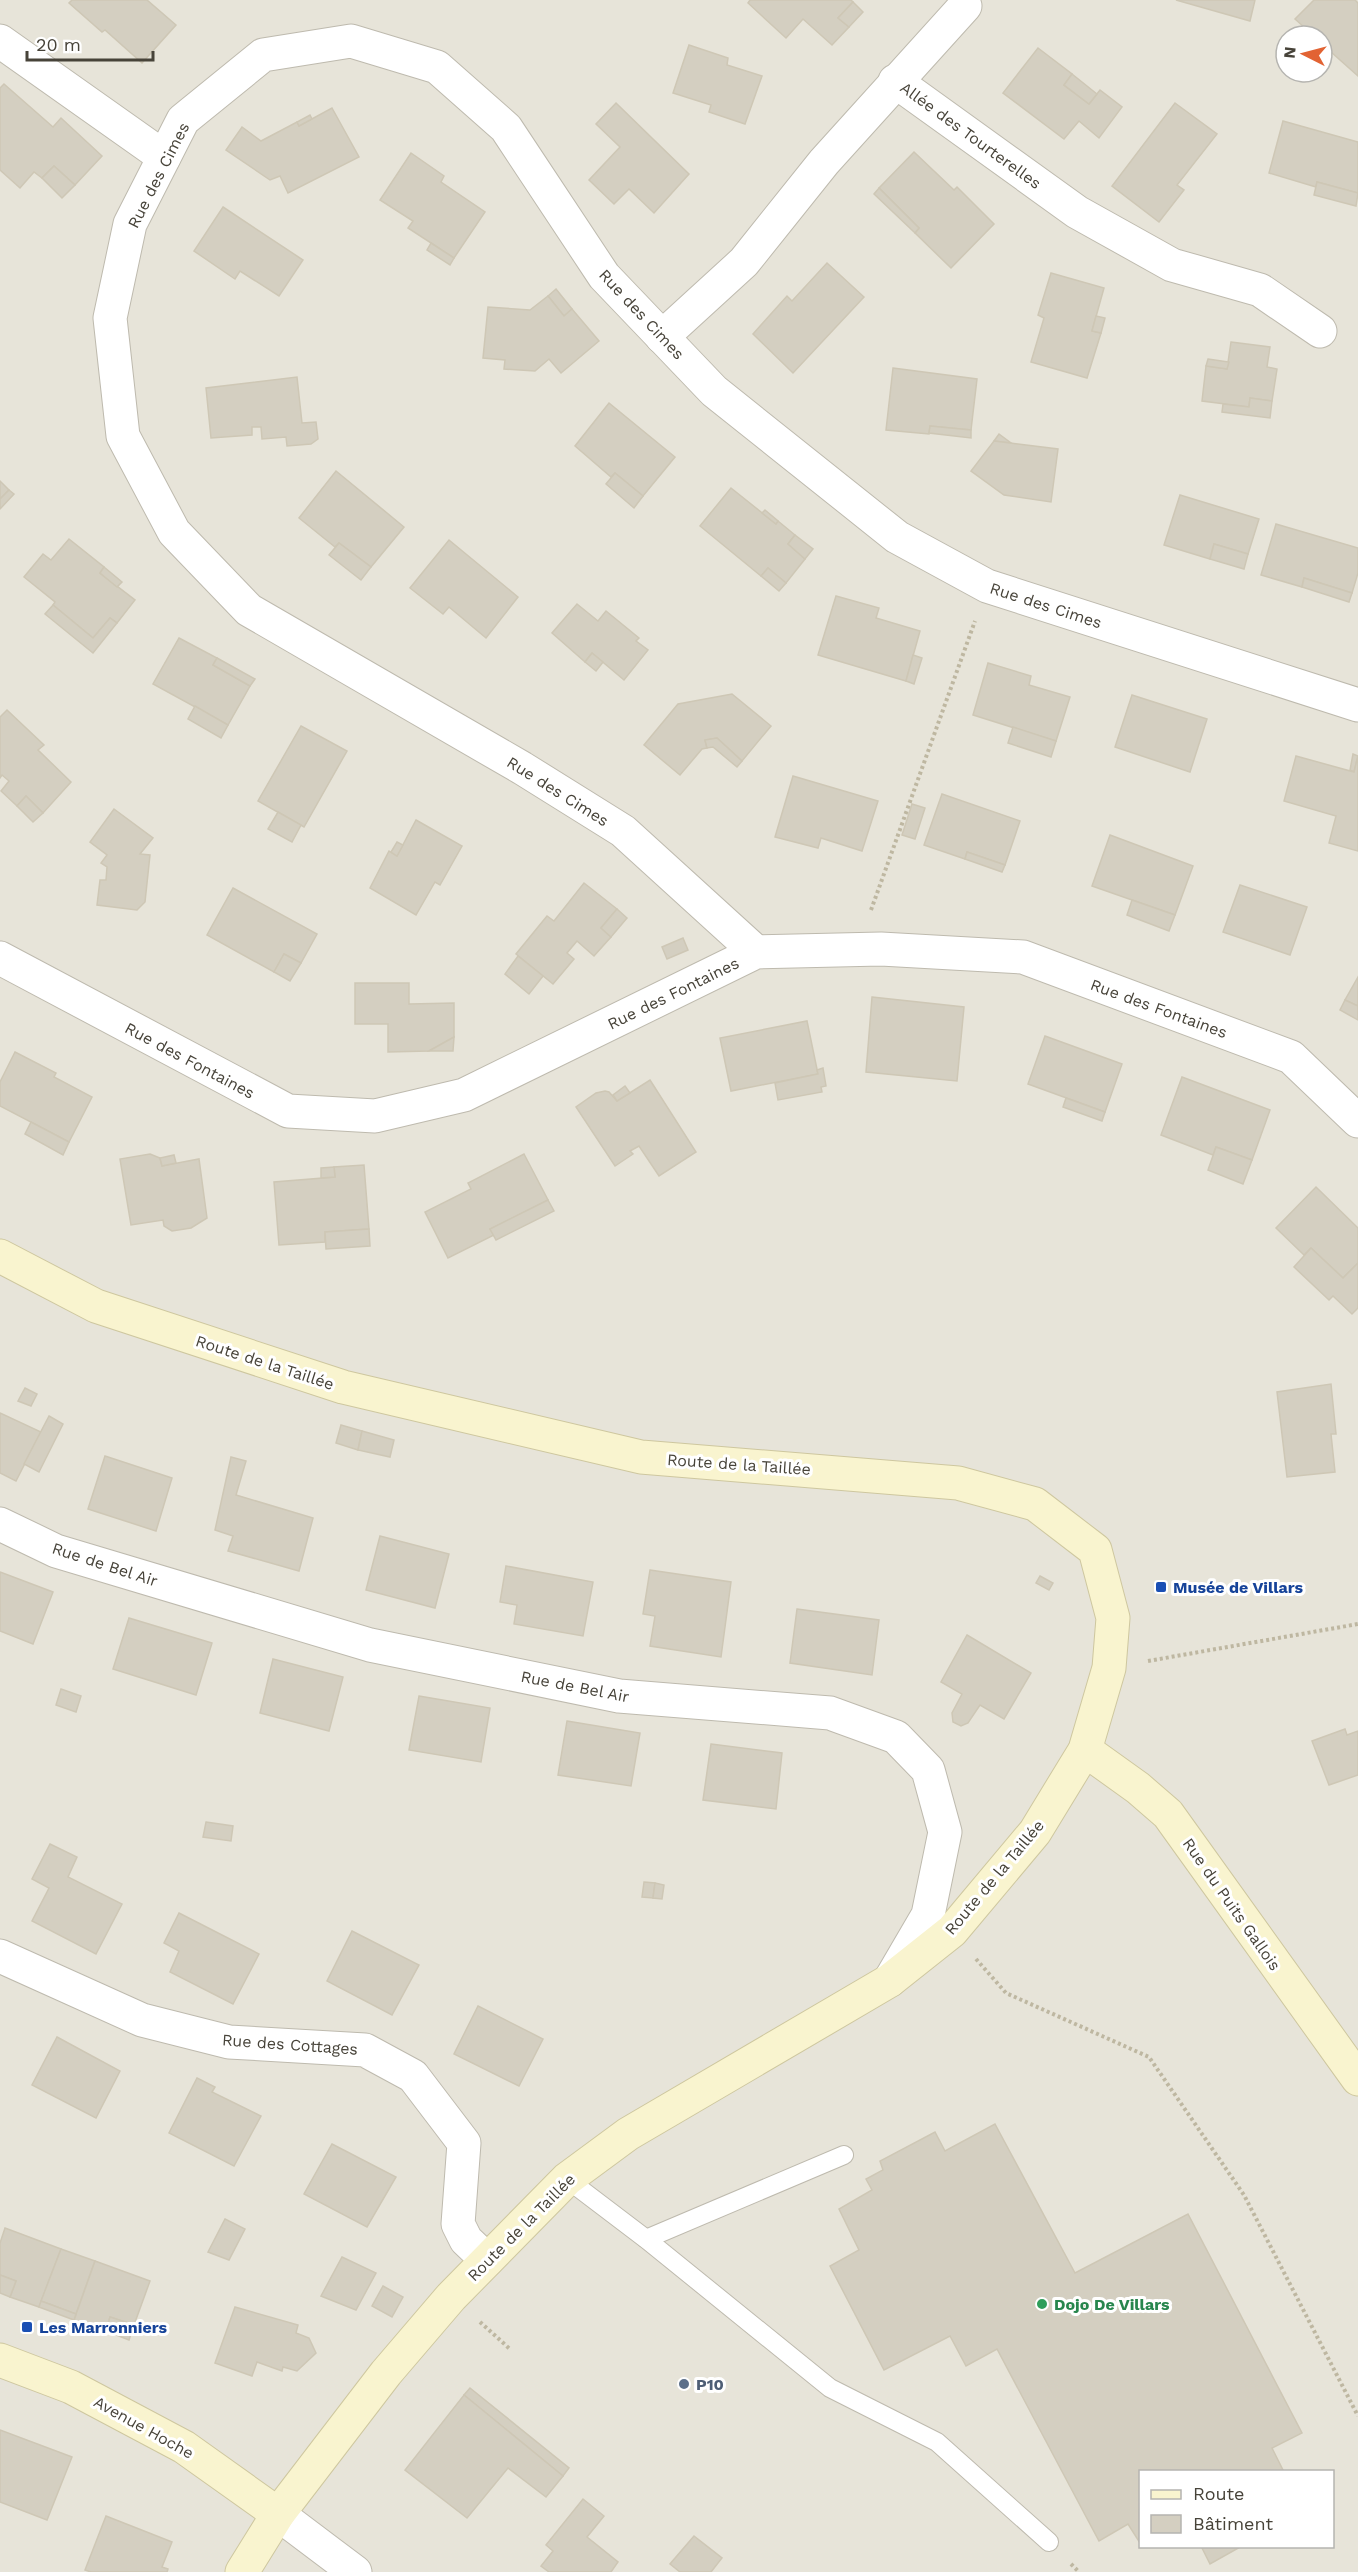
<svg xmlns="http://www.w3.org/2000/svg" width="1358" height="2572" font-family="'Work Sans',sans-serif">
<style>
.residential{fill:#e7e4d9;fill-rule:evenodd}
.building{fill:#d4cfc1;stroke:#cec7b5;stroke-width:1.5}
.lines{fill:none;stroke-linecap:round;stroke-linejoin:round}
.lane-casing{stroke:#bebaae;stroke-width:20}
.street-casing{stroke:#bebaae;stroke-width:35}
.secondary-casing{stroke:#cec79f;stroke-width:35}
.path{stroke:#beb7a1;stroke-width:4;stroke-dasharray:3 3;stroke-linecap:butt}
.lane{stroke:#fff;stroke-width:18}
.street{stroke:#fff;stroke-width:33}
.secondary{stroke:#f9f4cf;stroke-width:33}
.transit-dot{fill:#1a4fb4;stroke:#fff;stroke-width:2}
.leisure-dot{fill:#2e9e5b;stroke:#fff;stroke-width:2}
.service-dot{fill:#5c6f8a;stroke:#fff;stroke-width:2}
.labels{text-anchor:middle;stroke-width:6;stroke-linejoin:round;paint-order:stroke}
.street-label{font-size:16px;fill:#474339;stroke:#fff}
.transit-label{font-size:16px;font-weight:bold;fill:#164399;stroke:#fff;text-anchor:start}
.leisure-label{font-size:16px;font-weight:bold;fill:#27864d;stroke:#fff;text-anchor:start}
.service-label{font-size:16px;font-weight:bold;fill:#4e5e75;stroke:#fff;text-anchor:start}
</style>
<rect width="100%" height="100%" fill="#f3f2eb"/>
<path class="residential" d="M0 0H1358V2572H0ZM1286 36H1322V72H1286ZM1140 2472H1332V2546H1140Z"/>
<g class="building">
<path d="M72 0H147L176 25 142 63 105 30 102 32 69 3Z"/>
<path d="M750 0H851L853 2 838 18 849 27 832 45 803 19 786 38 748 3Z"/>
<path d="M1176 0H1255L1250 21Z"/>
<path d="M1314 0H1355L1358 3V76L1322 44V36H1314L1295 19Z"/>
<path d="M853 2 863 12 849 27 838 18Z"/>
<path d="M689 45 728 58 727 65 762 76 745 124 709 112 711 105 673 93Z"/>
<path d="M1038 48 1072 74 1064 85 1089 104 1100 90 1122 107 1099 138 1079 121 1064 139 1003 93Z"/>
<path d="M1072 74 1097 94 1089 104 1064 85Z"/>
<path d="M4 84 53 127 61 118 102 156 75 185 54 166 42 178 34 172 20 188 0 170V88Z"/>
<path d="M616 103 689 174 654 213 629 189 614 204 589 180 620 147 596 124Z"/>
<path d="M1175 103 1217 134 1177 185 1184 190 1159 222 1112 186Z"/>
<path d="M332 108 359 157 288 193 280 176 270 180 226 150 242 127 261 141 297 122 299 126Z"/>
<path d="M310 115 312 119 299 126 297 122Z"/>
<path d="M1283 121 1358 142V193L1317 182 1316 187 1269 173Z"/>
<path d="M914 152 954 190 957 187 994 224 951 268 915 233 919 228 879 188Z"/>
<path d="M411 153 444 176 441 182 485 212 454 258 408 228 413 221 380 200Z"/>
<path d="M54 166 75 185 62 198 42 178Z"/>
<path d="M1317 182 1358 193 1356 206 1314 195Z"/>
<path d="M879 188 919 228 915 233 874 194Z"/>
<path d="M223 207 303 260 279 296 240 271 235 279 194 251Z"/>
<path d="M431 243 454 258 450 265 427 250Z"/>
<path d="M827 263 864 297 793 373 753 334 787 296 792 301Z"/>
<path d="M1051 273 1104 288 1092 331 1101 333 1087 378 1031 362 1044 318 1038 315Z"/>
<path d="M556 289 572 309 564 316 548 296Z"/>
<path d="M548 296 564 316 572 309 599 341 561 373 549 359 535 371 504 369 505 360 483 358 488 307 530 310Z"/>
<path d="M1096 316 1105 318 1101 333 1092 331Z"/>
<path d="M1231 342 1270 347 1267 367 1277 369 1272 401 1250 398 1249 407 1202 401 1206 366 1227 369Z"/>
<path d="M1208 359 1229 362 1227 369 1206 366Z"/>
<path d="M893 368 977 379 971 430 930 426 929 434 886 430Z"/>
<path d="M297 377 302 423 316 422 318 439 311 444 287 446 286 437 262 439 261 427H252V435L211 438 206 388Z"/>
<path d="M1250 398 1272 401 1270 418 1222 412 1223 404 1249 407Z"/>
<path d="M609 403 675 457 643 496 615 473 611 477 575 446Z"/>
<path d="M930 426 971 430V438L929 433Z"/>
<path d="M999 434 1011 443 994 441Z"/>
<path d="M994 441 1058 449 1051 502 1004 495 971 471Z"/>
<path d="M336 471 404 527 371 567 339 543 335 547 299 518Z"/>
<path d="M615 473 643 496 634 508 606 484Z"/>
<path d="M0 481 9 490 0 499Z"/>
<path d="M731 488 776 524 778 521 795 535 788 544 805 559 786 583 768 568 761 576 700 526Z"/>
<path d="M9 490 14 494 0 509V499Z"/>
<path d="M1180 495 1259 519 1248 554 1214 544 1210 559 1164 545Z"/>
<path d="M765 510 778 521 776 524 762 513Z"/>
<path d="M1276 524 1358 548V573L1352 593 1304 578 1302 587 1261 575Z"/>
<path d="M795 535 813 549 805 559 788 544Z"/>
<path d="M69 539 104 567 100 573 135 600 117 623 110 618 93 638 53 605 55 602 24 577 43 554 51 560Z"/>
<path d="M449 540 518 597 486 638 449 607 443 614 410 588Z"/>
<path d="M339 543 371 567 361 580 329 555Z"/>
<path d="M1214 544 1248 554 1244 569 1210 559Z"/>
<path d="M104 567 122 582 117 587 100 573Z"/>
<path d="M768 568 786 583 779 591 761 576Z"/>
<path d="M1304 578 1352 593 1349 602 1302 587Z"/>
<path d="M836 596 879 608 876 618 920 631 906 681 818 655Z"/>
<path d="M577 604 598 621 606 611 639 638 636 641 648 650 624 680 592 653 585 662 552 633Z"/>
<path d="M53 605 93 638 110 618 117 623 93 653 45 614Z"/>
<path d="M179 638 217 658 213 665 250 686 228 725 153 684Z"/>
<path d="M592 653 603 662 596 671 585 662Z"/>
<path d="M913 655 922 658 914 684 906 681Z"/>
<path d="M217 658 255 679 250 686 213 665Z"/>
<path d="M988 663 1031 676 1029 685 1070 697 1056 741 973 715Z"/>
<path d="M732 694 771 726 742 761 717 738 705 740 707 748 702 749 680 775 644 745 678 704Z"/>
<path d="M1132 695 1207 719 1190 772 1115 747Z"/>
<path d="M195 706 228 725 221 738 188 719Z"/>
<path d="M7 710 44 745 38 750 71 782 43 813 26 796 17 806 1 791 9 781 2 775 0 778V717Z"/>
<path d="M301 726 347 751 304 827 258 801Z"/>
<path d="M1013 727 1056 741 1051 757 1008 743Z"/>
<path d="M717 738 742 761 737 767 713 747 707 748 705 740Z"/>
<path d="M1353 754 1358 756 1354 772 1350 770Z"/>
<path d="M1296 756 1354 772 1358 756V851L1329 843 1336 816 1284 801Z"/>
<path d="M793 776 878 801 862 851 821 838 818 848 775 837Z"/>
<path d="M942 794 1020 821 1005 865 967 852 965 859 924 845Z"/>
<path d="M26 796 43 813 33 822 17 806Z"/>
<path d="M912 804 925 808 915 839 902 835Z"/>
<path d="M114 809 153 838 140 854 150 855 145 902 137 910 97 905 100 880H106L107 867 101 863 107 855 90 842Z"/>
<path d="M278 812 301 825 292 842 268 829Z"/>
<path d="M416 820 462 846 440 885 435 882 416 915 370 888 389 851 397 856Z"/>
<path d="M1110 835 1193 866 1175 915 1092 886Z"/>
<path d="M397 842 403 845 397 856 391 852Z"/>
<path d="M967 852 1005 865 1002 872 965 859Z"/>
<path d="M584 883 617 909 601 928 611 937 594 956 577 941 567 953 574 959 553 984 516 954 547 916 554 921Z"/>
<path d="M1240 885 1307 907 1290 955 1223 932Z"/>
<path d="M233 888 317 934 301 963 284 954 274 972 207 935Z"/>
<path d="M1132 900 1175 915 1169 931 1127 915Z"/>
<path d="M617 909 627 918 611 937 601 928Z"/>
<path d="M683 938 688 950 667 959 662 947Z"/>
<path d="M284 954 301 963 290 981 274 972Z"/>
<path d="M518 956 543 976 529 994 505 974Z"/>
<path d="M1358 977V1006L1345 1000Z"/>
<path d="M355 983H409V1004L454 1003V1037L429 1051 388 1052V1024H355Z"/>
<path d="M872 997 964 1007 957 1081 866 1072Z"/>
<path d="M1345 1000 1358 1006V1020L1340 1010Z"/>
<path d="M807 1021 818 1074 731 1091 720 1038Z"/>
<path d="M1045 1036 1122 1064 1105 1112 1028 1084Z"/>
<path d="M454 1037 453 1051H429Z"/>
<path d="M15 1052 56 1073 54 1077 92 1097 69 1142 0 1106V1082Z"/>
<path d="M823 1068 826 1086 821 1087 822 1092 778 1100 775 1083 818 1074 817 1070Z"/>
<path d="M1182 1077 1270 1110 1252 1160 1216 1147 1213 1155 1161 1135Z"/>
<path d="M650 1080 696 1152 659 1176 639 1146 630 1151 633 1154 615 1166 576 1107 596 1093 605 1091 609 1092 617 1101Z"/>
<path d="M625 1086 630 1093 617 1101 613 1095Z"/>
<path d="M1066 1098 1105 1112 1102 1121 1063 1107Z"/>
<path d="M31 1122 69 1142 63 1155 25 1134Z"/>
<path d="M1216 1147 1252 1160 1243 1184 1208 1170Z"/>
<path d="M150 1154 160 1158 162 1166 199 1159 207 1218 191 1228 172 1231 164 1226 163 1220 131 1225 120 1159Z"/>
<path d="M524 1154 548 1200 490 1229 494 1235 448 1258 425 1212 471 1189 468 1183Z"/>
<path d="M174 1155 176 1163 162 1166 160 1158Z"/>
<path d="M364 1165 369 1229 325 1232V1242L279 1245 274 1182 335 1177 334 1167Z"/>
<path d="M334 1167 335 1177 321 1178V1168Z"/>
<path d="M1316 1187 1358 1228V1263L1343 1278 1311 1248 1304 1255 1276 1228Z"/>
<path d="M548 1200 554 1211 496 1240 490 1229Z"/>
<path d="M369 1229 370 1246 326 1249 325 1232Z"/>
<path d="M1311 1248 1343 1278 1358 1263V1308L1352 1314 1333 1296 1329 1300 1294 1267Z"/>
<path d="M1331 1384 1336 1434H1331L1335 1472 1287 1477 1277 1392Z"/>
<path d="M25 1388 37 1394 31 1406 18 1401Z"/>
<path d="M0 1413 41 1432 16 1481 0 1473Z"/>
<path d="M49 1416 63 1424 39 1472 24 1464Z"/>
<path d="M341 1425 362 1431 358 1450 336 1443Z"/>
<path d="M362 1431 394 1440 390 1457 358 1450Z"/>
<path d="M105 1456 172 1478 156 1531 88 1509Z"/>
<path d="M231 1457 246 1461 236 1495 313 1518 299 1571 228 1551 233 1536 215 1530Z"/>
<path d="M380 1536 449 1554 435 1608 366 1590Z"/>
<path d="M506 1566 593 1582 583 1636 514 1624 517 1605 500 1602Z"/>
<path d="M650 1570 731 1582 721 1657 650 1646 655 1616 643 1614Z"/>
<path d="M0 1572 53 1592 33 1644 0 1631Z"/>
<path d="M1040 1576 1053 1583 1049 1590 1036 1583Z"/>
<path d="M797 1609 879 1620 872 1675 790 1663Z"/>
<path d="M129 1618 212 1643 196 1695 113 1669Z"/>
<path d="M967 1635 1031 1673 1004 1719 980 1705 968 1723 961 1726 953 1722 952 1713 962 1694 941 1682Z"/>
<path d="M273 1659 343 1677 329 1731 260 1713Z"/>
<path d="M61 1689 81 1696 76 1712 56 1705Z"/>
<path d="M419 1696 490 1708 481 1762 409 1750Z"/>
<path d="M567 1721 640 1733 631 1786 558 1775Z"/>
<path d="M1345 1729 1347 1735 1358 1731V1775L1329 1785 1312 1741Z"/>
<path d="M711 1744 782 1753 776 1809 703 1800Z"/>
<path d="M206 1822 233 1826 231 1841 203 1837Z"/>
<path d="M50 1844 77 1857 68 1877 122 1904 96 1954 32 1921 49 1888 32 1879Z"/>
<path d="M644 1882 655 1883 653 1898 642 1897Z"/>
<path d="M655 1883 664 1885 662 1899 653 1898Z"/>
<path d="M179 1913 259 1954 233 2004 170 1972 179 1951 164 1943Z"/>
<path d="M352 1931 419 1965 392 2015 327 1981Z"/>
<path d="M478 2006 543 2039 519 2086 454 2054Z"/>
<path d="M57 2037 120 2071 96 2118 32 2085Z"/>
<path d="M197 2078 215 2087 212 2092 261 2116 234 2166 169 2133Z"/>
<path d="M995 2124 1075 2273 1188 2214 1302 2433 1272 2448 1284 2472H1140V2543L1128 2524 1099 2541 997 2349 966 2366 950 2336 884 2370 830 2266 859 2250 839 2209 872 2190 866 2179 883 2170 880 2161 935 2132 945 2151Z"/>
<path d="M332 2144 396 2177 367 2227 304 2194Z"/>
<path d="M225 2219 245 2229 229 2260 208 2252Z"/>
<path d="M5 2228 61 2249 39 2307 10 2297 16 2281 0 2275V2243Z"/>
<path d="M61 2249 95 2261 76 2314 41 2301Z"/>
<path d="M342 2257 376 2273 356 2310 321 2296Z"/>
<path d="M95 2261 150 2281 134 2325 110 2317 106 2331 74 2320Z"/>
<path d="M0 2275 16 2281 10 2297 0 2293Z"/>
<path d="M383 2286 403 2297 392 2317 372 2306Z"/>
<path d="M41 2301 76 2314 74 2320 39 2307Z"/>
<path d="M235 2307 298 2325 296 2333 309 2338 316 2353 297 2371 283 2367 282 2371 257 2362 252 2376 215 2363Z"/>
<path d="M110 2317 134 2325 129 2340 106 2331Z"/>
<path d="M470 2388 569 2468 563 2476 464 2395Z"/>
<path d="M464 2395 563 2476 546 2497 508 2468 467 2518 405 2470Z"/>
<path d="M0 2430 72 2457 47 2520 0 2502Z"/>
<path d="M583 2499 604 2516 587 2537 618 2562 611 2572H549L541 2566 553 2551 546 2545Z"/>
<path d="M106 2516 172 2542 162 2567 168 2569 167 2572H91L85 2570Z"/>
<path d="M694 2536 722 2558 711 2572H680L670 2564Z"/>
<path d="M1201 2546H1242L1210 2564Z"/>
</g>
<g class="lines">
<g class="lane-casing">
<g id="lane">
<path d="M567 2179 646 2239 830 2388 937 2442 1049 2542"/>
<path d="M646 2239 844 2155"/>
</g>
</g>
<g class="street-casing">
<g id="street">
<path d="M0 41 164 157"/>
<path d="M895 81 1077 212 1172 265 1260 290 1320 331"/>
<path d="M662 337 744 262 824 162 965 6"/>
<path d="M756 952 623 831 522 768 249 610 174 532 123 436 110 318 130 224 183 120 263 55 351 41 437 67 506 128 604 276 714 391 897 537 987 586 1358 705"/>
<path d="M0 958 288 1111 375 1116 464 1095 756 952 881 949 1023 957 1291 1057 1358 1121"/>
<path d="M0 1524 56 1551 370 1645 619 1696 830 1713 896 1737 928 1770 945 1832 928 1915 890 1980"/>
<path d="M0 1956 142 2020 229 2042 365 2050 413 2076 464 2143 458 2224 466 2240 487 2260"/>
<path d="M278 2514 355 2572"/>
</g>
</g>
<g class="secondary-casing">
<g id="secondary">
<path d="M0 1256 96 1306 343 1387 641 1457 958 1483 1035 1504 1095 1550 1113 1618 1109 1668 1085 1750 1035 1832 952 1931 889 1981 628 2134 567 2179 451 2297 386 2373 278 2514 242 2572"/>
<path d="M1085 1750 1138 1788 1168 1814 1358 2079"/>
<path d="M0 2360 71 2387 184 2447 278 2514"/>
</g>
</g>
<g class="path">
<path d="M871 910 975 621"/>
<path d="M1148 1661 1358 1624"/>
<path d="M976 1959 1006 1993 1149 2057 1244 2195 1358 2416"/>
<path d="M480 2322 511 2350"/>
<path d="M1071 2564 1079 2572"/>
</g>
<use href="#lane" class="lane"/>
<use href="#street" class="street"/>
<use href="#secondary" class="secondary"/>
</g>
<g class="transit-dot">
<rect x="1155" y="1581" width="12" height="12" rx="3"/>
<rect x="21" y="2321" width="12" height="12" rx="3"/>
</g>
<circle class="leisure-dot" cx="1042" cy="2304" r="6"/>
<circle class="service-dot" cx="684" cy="2384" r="6"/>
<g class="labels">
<g class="street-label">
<text transform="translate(971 135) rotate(36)" y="6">Allée des Tourterelles</text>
<text transform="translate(158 175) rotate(-63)" y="6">Rue des Cimes</text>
<text transform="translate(642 314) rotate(47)" y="6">Rue des Cimes</text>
<text transform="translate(1046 605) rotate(18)" y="6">Rue des Cimes</text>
<text transform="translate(558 791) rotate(32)" y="6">Rue des Cimes</text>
<text transform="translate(673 993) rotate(-26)" y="6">Rue des Fontaines</text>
<text transform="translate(1159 1008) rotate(20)" y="6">Rue des Fontaines</text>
<text transform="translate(190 1060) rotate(28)" y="6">Rue des Fontaines</text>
<text transform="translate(265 1362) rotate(18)" y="6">Route de la Taillée</text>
<text transform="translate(739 1464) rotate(4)" y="6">Route de la Taillée</text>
<text transform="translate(105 1564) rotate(18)" y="6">Rue de Bel Air</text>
<text transform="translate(575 1686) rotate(11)" y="6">Rue de Bel Air</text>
<text transform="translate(994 1877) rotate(-50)" y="6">Route de la Taillée</text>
<text transform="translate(1232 1904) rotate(55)" y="6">Rue du Puits Gallois</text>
<text transform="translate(290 2044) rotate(4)" y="6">Rue des Cottages</text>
<text transform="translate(521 2227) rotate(-45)" y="6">Route de la Taillée</text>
<text transform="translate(144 2427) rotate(29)" y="6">Avenue Hoche</text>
</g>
<g class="transit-label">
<text x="1173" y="1593">Musée de Villars</text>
<text x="39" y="2333">Les Marronniers</text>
</g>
<g class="leisure-label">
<text x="1054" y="2310">Dojo De Villars</text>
</g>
<g class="service-label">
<text x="696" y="2390">P10</text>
</g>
</g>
<rect x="1139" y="2470" width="195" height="78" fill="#ffffff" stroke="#b5b4b0" stroke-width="1.5"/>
<rect x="1151" y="2490" width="30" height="9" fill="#f9f4cf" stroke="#b5b4b0" stroke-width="1.5"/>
<text x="1193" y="2500" font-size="18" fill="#474339">Route</text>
<rect x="1151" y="2515" width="30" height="18" fill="#d4cfc1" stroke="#b5b4b0" stroke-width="1.5"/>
<text x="1193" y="2530" font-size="18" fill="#474339">Bâtiment</text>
<g transform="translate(1304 54) rotate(276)"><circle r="28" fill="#ffffff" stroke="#b5b4b0" stroke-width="1.5"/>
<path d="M0-4.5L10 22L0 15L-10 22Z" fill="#e26333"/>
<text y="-9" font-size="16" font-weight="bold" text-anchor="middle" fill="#474339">N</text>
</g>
<path d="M27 51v9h126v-9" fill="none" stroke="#474339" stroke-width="3"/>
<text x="36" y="51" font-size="18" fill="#474339" stroke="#ffffff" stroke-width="4.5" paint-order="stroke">20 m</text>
</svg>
